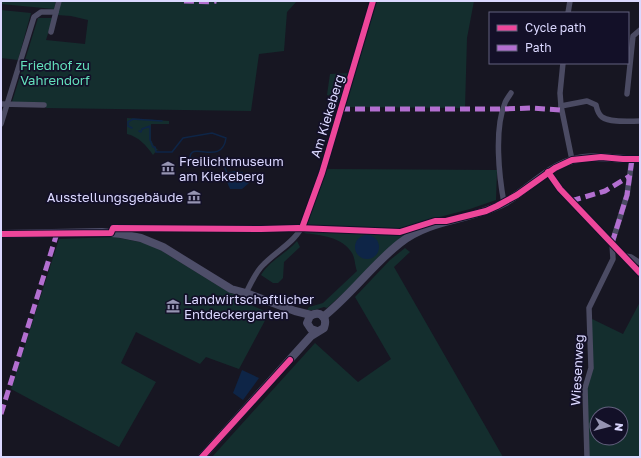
<svg xmlns="http://www.w3.org/2000/svg" width="641" height="458" font-family="'Golos Text',sans-serif">
<style>
.green{fill:#142e2e;fill-rule:evenodd}
.water{fill:#0e2547}
.lines{fill:none;stroke-linecap:round;stroke-linejoin:round}
.stream{stroke:#0e2547;stroke-width:1.5}
.street{stroke:#4b4b63;stroke-width:5.5}
.secondary{stroke:#4e4e69;stroke-width:8}
.quiet{stroke:#b36fd0;stroke-width:5;stroke-dasharray:10 5;stroke-linecap:butt}
.cycleway-casing{stroke:#131028;stroke-width:8}
.cycleway{stroke:#ed469a;stroke-width:6}
.labels{text-anchor:middle;stroke-width:3.5;stroke-linejoin:round;paint-order:stroke}
.park-label{font-size:13px;fill:#63e0bb;stroke:#131028}
.street-label{font-size:13px;fill:#dbd8ff;stroke:#131028}
.poi-label{font-size:13px;fill:#dbd8ff;stroke:#131028;text-anchor:start}
</style>
<rect width="100%" height="100%" fill="#171622"/>
<g class="green">
<path d="M1 1H56L54 9 1 4Z"/>
<path d="M61 1H297L287 12 284 51 259 54 251 111 46 108V103L12 102 38 18H53L46 40 85 44 88 20 71 16 57 15Z"/>
<path d="M377 1H474L467 38 465 108 343 107Z"/>
<path d="M1 10 31 13 18 60 1 58Z"/>
<path d="M352 73 344 99 327 95 330 74Z"/>
<path d="M127 118 169 121V124H151V140L154 146 159 151 157 150 153 155C146 145 139 137 127 134Z"/>
<path d="M326 169 497 170 496 200 470 209 432 219 400 230 305 227 312 211Z"/>
<path d="M306 230 399 233 406 232 407 235 327 308 324 307 314 310H307L309 307 323 303 357 271C355 266 355 258 352 253 343 237 320 235 304 233Z"/>
<path d="M114 237 150 244 162 251 230 293 237 295 238 299 269 313 239 369 206 357 200 364 136 332 121 363 156 382 119 447 11 389 59 239Z"/>
<path d="M297 241 300 247 284 262 283 278 278 283H273L261 275C270 260 286 254 297 241Z"/>
<path d="M405 248 410 252 394 267 503 457H212L315 343 358 382 391 359 355 297 390 260Z"/>
<path d="M640 302V457H588L586 391 592 370 590 318 623 334ZM597 414H621V438H597Z"/>
</g>
<g class="water">
<path d="M235 171 243 172V180L249 183 242 189H230L224 175 229 172Z"/>
<circle cx="367" cy="247" r="12"/>
<path d="M242 370 259 378 243 400 233 393Z"/>
</g>
<g class="lines">
<g class="stream">
<path d="M132 128 128 126V122L133 119 162 121"/>
<path d="M139 131 141 132 142 129 150 126V140L153 147H155L156 152H172L183 138 212 133 226 138C222 167 190 140 190 158L210 160 224 165 227 173"/>
</g>
<g class="street">
<path d="M568 13 570 1"/>
<path d="M51 32 56 12"/>
<path d="M563 63 560 93 561 106 572 160"/>
<path d="M627 94 633 36 640 30"/>
<path d="M1 104 44 105"/>
<path d="M561 106 587 101 596 105C597 109 598 114 602 117 610 123 630 121 640 121"/>
<path d="M1 124 34 17 41 12H56L59 1"/>
<path d="M548 172C570 203 599 229 625 256L631 257 640 263"/>
<path d="M504 203C499 176 494 129 505 103 506 100 509 96 511 93"/>
<path d="M246 293C251 283 256 271 264 264 279 249 297 241 305 221L322 173 373 1"/>
<path d="M587 457 585 388 591 368 589 308 613 259 612 243 627 195 632 159"/>
</g>
<g class="secondary">
<path d="M1 234 102 232 121 234 141 238 163 247 231 289 246 293 295 311 311 315"/>
<path d="M323 317C351 295 372 265 400 243 432 218 470 221 504 203 528 190 547 167 573 160 595 154 618 160 640 159"/>
<path d="M202 457 311 336 324 328C328 317 320 310 310 316L307 323 311 329 317 331"/>
</g>
<g class="quiet">
<path d="M184 1 213 2 216 1"/>
<path d="M340 109H503L532 108 561 110"/>
<path d="M571 201 605 191 630 176"/>
<path d="M612 243 627 195 632 159"/>
<path d="M1 414 57 233"/>
</g>
<g class="cycleway-casing">
<g id="cycleway">
<path d="M548 172 560 189 640 273"/>
<path d="M302 228 322 173 373 1"/>
<path d="M1 234 111 233 113 228 261 229 298 228 400 232 435 221H446L486 211 497 206 517 195 555 168 572 160 601 157 623 159H640"/>
<path d="M202 457 290 360"/>
</g>
</g>
<use href="#cycleway" class="cycleway"/>
</g>
<defs>
<g id="museum-bare" transform="scale(1.08)"><path d="M0-6L6-3V-2H-6V-3ZM-5-1h2V3h-2ZM-1-1h2V3h-2ZM3-1h2V3H3ZM-6 4H6V6H-6Z" fill="#9694b2" stroke="#131028" stroke-width="2.5" paint-order="stroke"/></g>
</defs>
<g fill-rule="evenodd">
<use href="#museum-bare" x="168" y="168"/>
<use href="#museum-bare" x="194" y="197"/>
<use href="#museum-bare" x="173" y="306"/>
</g>
<g class="labels">
<g class="park-label">
<text x="55" y="70">Friedhof zu<tspan x="55" dy="15">Vahrendorf</tspan></text>
</g>
<g class="street-label">
<text transform="translate(327 116) rotate(-73)" y="5">Am Kiekeberg</text>
<text transform="translate(577 370) rotate(-87)" y="5">Wiesenweg</text>
</g>
<g class="poi-label">
<text x="179" y="166">Freilichtmuseum<tspan x="179" dy="15">am Kiekeberg</tspan></text>
<text x="183" y="202" text-anchor="end">Ausstellungsgebäude</text>
<text x="184" y="304">Landwirtschaftlicher<tspan x="184" dy="15">Entdeckergarten</tspan></text>
</g>
</g>
<rect width="641" height="458" fill="none" stroke="#dbd8ff" stroke-width="4"/>
<rect x="489" y="12" width="140" height="52" fill="#131028" stroke="#63607e"/>
<rect x="497" y="25" width="20" height="6" fill="#ed469a" stroke="#63607e"/>
<text x="525" y="32" font-size="12" fill="#dbd8ff">Cycle path</text>
<rect x="497" y="45" width="20" height="6" fill="#b36fd0" stroke="#63607e"/>
<text x="525" y="52" font-size="12" fill="#dbd8ff">Path</text>
<g transform="translate(609 426) rotate(97)"><circle r="19" fill="#131028" stroke="#63607e"/>
<path d="M0-3L7 15L0 10L-7 15Z" fill="#9694b2"/>
<text y="-6" font-size="11" font-weight="bold" text-anchor="middle" fill="#dbd8ff">N</text>
</g>
</svg>
